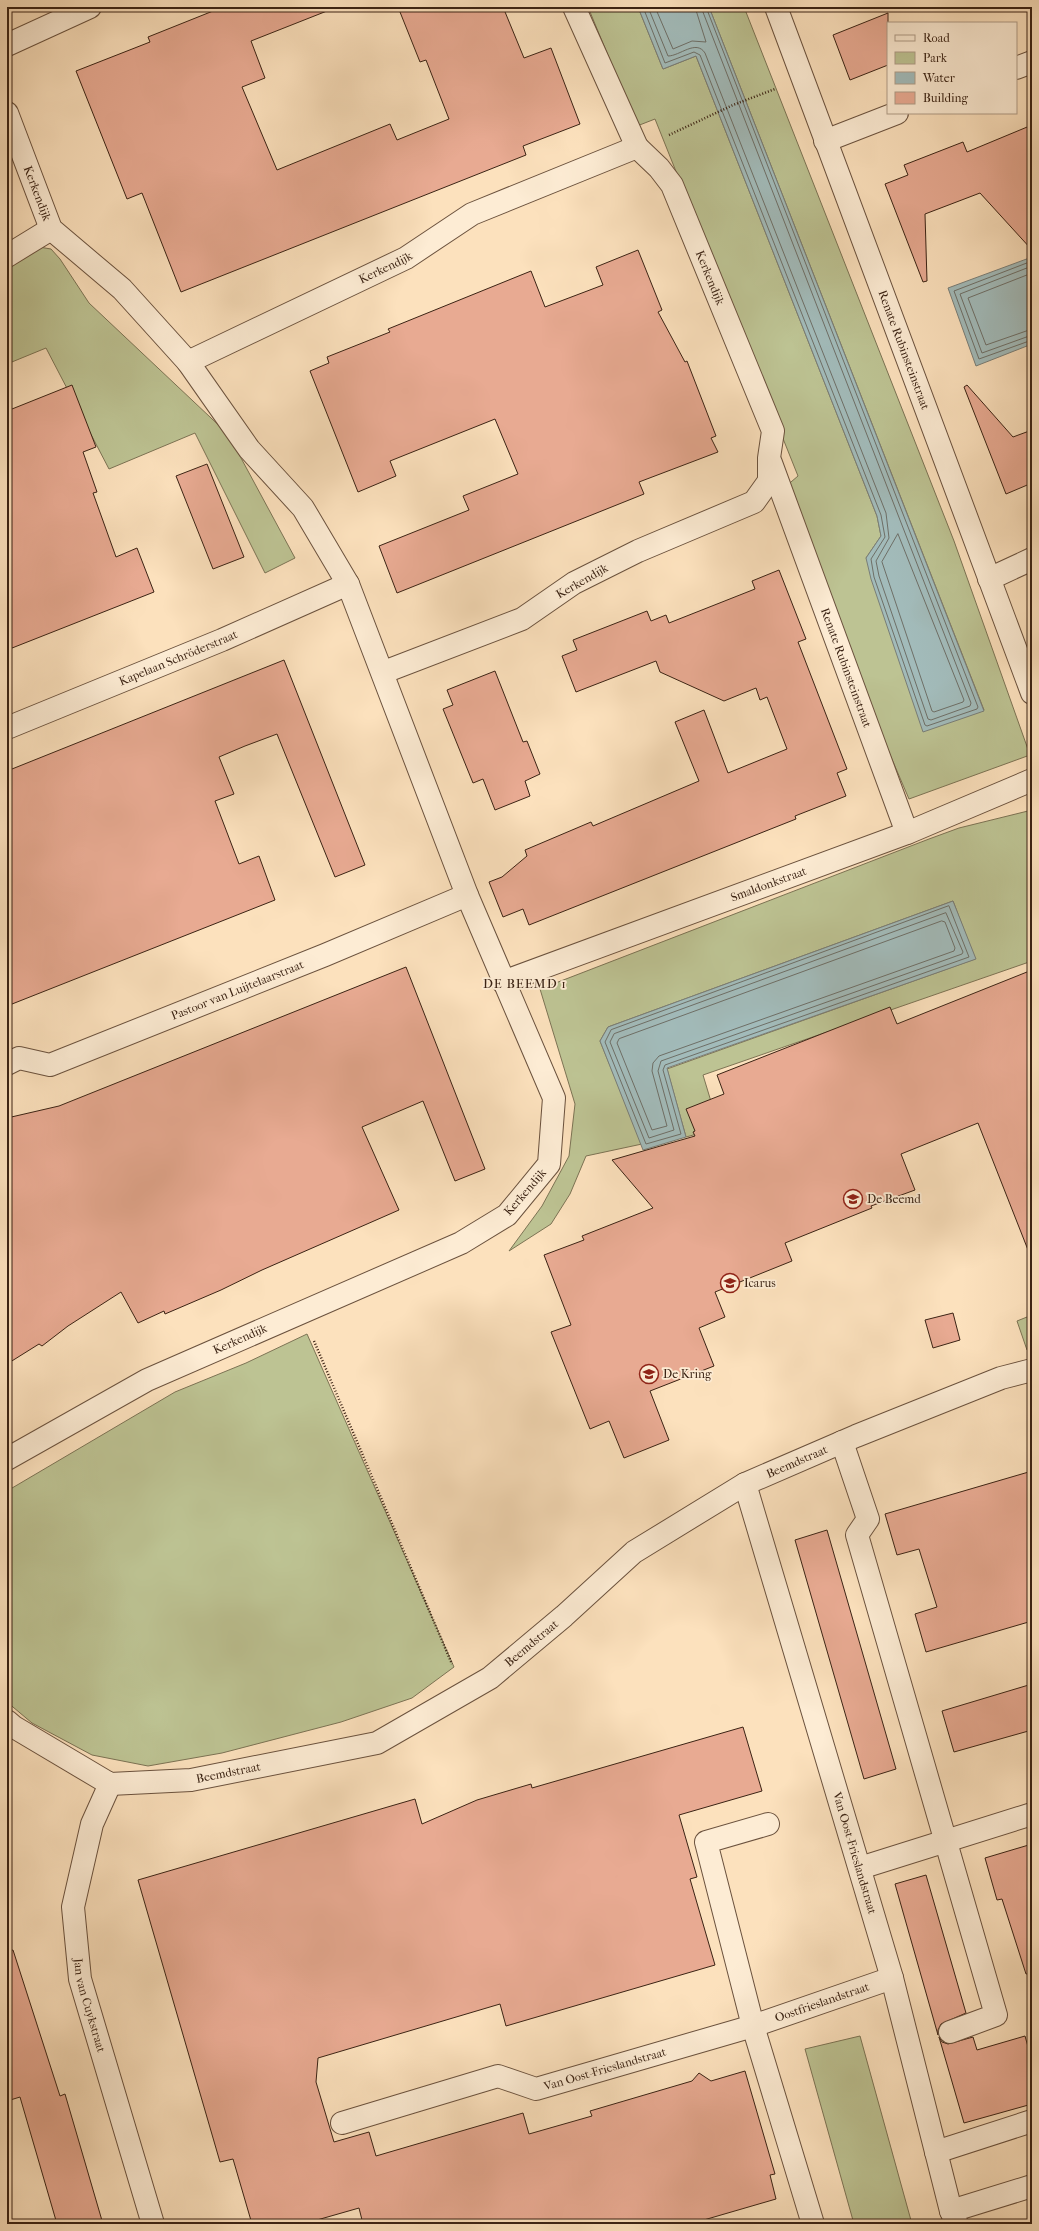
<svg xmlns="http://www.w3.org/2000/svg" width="1039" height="2231" font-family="'IM FELL French Canon',serif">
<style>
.green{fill:#bdc393;stroke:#7c7354}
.water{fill:#a2bbba;stroke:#797e78}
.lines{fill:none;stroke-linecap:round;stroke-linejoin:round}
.shore{stroke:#6e6f67;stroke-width:1}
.building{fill:#e8aa92;stroke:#3b2314}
.minor-casing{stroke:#6b523e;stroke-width:24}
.path{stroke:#3b2314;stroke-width:2.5;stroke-dasharray:1 2;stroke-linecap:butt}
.minor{stroke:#fdecd4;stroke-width:22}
.labels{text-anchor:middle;stroke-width:3.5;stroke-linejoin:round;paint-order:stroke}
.street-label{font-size:12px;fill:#3b2314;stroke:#fdecd4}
.poi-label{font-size:12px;fill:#3b2314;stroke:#fdecd4;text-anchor:start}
.neighbourhood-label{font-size:13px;letter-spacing:1px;fill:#3b2314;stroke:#fdecd4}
</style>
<rect width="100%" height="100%" fill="#fce1bd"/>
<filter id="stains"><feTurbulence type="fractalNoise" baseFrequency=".005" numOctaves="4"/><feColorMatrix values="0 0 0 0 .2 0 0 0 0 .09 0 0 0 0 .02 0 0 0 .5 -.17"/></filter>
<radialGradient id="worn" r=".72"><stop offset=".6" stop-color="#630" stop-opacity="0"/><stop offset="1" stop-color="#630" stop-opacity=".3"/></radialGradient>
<g class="green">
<path d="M588 7H638L663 69 696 56 877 516 881 536 866 558 984 710 709 7H744L954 541 1030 755 909 799 778 493 798 476 655 119 637 126Z"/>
<path d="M39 247 51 249 60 259 89 303 228 434 295 558 265 573 195 433 109 469 46 348 7 364V269Z"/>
<path d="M1032 810V961L703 1075 719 1128 686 1137 667 1069 975 959 953 901 608 1027 600 1041 642 1144 586 1156 570 1194 551 1224 509 1251 542 1206 569 1156 575 1104 540 989 929 839 959 828Z"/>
<path d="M1032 1315V1348L1027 1350 1017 1321Z"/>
<path d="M307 1334 454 1667 412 1698 341 1722 222 1753 148 1766 92 1755 32 1723 7 1702V1491L175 1392 246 1363Z"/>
<path d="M860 2036 912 2224H854L805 2049Z"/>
</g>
<g class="water">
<path d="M638 7H709L984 711 923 732 871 579 866 558 881 536 877 516 696 56 663 69Z"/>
<path d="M1032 257V344L976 366 948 288Z"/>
<path d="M953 901 976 959 667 1068 686 1137 643 1150 600 1041 608 1027Z"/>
</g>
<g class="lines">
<g class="shore">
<path d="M643 7 665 63 694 52 700 55 881 515 885 537 871 559 874 577 925 725 927 726 977 709 978 707 706 7"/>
<path d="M648 7 668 56C680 56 696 39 705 53L886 513 889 538 876 561 879 576 928 719 931 720 970 706 971 703 701 7"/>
<path d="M655 7 673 49 692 41 706 42 695 7"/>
<path d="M1032 261 954 291 979 359 1032 340"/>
<path d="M1032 266 960 294 982 353 1032 335"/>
<path d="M1032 273 968 298 986 345 1032 329"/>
<path d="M898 534 964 700 963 702 934 712 932 711 882 562Z"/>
<path d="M949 906 969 957 665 1065 663 1070 681 1134 646 1144 605 1042 611 1030Z"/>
<path d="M946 913 963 952 962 954 661 1061 658 1071 674 1130 649 1138 610 1042 614 1034Z"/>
<path d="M942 921 945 922 955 948 954 951 659 1056 653 1063 652 1071 667 1126 652 1130 617 1043 619 1039Z"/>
</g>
</g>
<g class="building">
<path d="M223 7H331L332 9 251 41 265 78 242 87 277 170 390 124 397 140 449 119 426 60 420 62 398 7H503L524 58 551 48 580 124 523 146 526 155 181 292 142 193 127 199 76 71 150 42 148 37Z"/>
<path d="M888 13V65L850 80 833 35Z"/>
<path d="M1032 125V250L980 193 925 214 927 281 923 282 885 184 908 175 904 165 963 142 967 152Z"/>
<path d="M638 250 662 310 658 312 685 362 687 361 716 436 711 438 718 452 639 482 644 494 397 593 379 546 469 510 463 496 518 474 495 419 390 461 396 476 358 492 310 371 329 363 327 357 390 332 388 329 531 271 545 307 603 285 596 267Z"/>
<path d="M72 385 96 447 83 452 97 492 93 493 116 557 137 548 154 592 7 650V411Z"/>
<path d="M967 385 1013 437 1032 430V483L1006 494 964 387Z"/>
<path d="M207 464 244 557 213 569 176 476Z"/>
<path d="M779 570 806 639 798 642 847 769 837 773 846 796 795 816 796 819 529 925 523 909 503 917 489 882 502 877 527 856 525 850 591 822 593 826 699 781 675 722 704 710 728 773 787 749 767 697 760 700 756 688 724 701 660 672 656 661 576 692 562 656 577 650 573 640 647 611 651 621 666 615 669 623 755 589 752 581Z"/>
<path d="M284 660 365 865 335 877 277 734 245 746 219 757 234 794 215 801 239 864 259 856 275 900 7 1006V771Z"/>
<path d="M495 671 523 742 527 741 540 774 525 781 530 796 495 810 483 779 473 783 443 709 453 705 447 690Z"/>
<path d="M406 967 485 1169 455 1181 423 1101 362 1127 399 1210 262 1270 221 1290 165 1314 164 1311 138 1323 121 1292 68 1326 42 1346 39 1344 7 1364V1118L59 1106Z"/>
<path d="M1032 970V1255H1030L978 1123 901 1154 915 1190 871 1206 872 1208 785 1243 792 1261 715 1292 725 1317 699 1328 714 1366 650 1391 669 1440 624 1458 609 1421 590 1429 551 1332 571 1325 544 1255 584 1240 582 1236 653 1208 612 1160 695 1136 693 1132 695 1131 686 1109 724 1094 717 1075 890 1007 897 1024Z"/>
<path d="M953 1313 960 1340 933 1348 925 1320Z"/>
<path d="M1032 1471V1621L926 1652 915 1614 937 1607 919 1549 897 1555 885 1514Z"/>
<path d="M827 1530 896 1769 864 1779 795 1540Z"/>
<path d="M1032 1684V1730L954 1752 942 1711Z"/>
<path d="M743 1727 762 1791 679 1815 697 1877 690 1879 715 1965 506 2026 500 2004 318 2058 316 2082 334 2142 369 2132 376 2156 523 2113 529 2134 592 2116 590 2111 692 2081 699 2073 711 2081 745 2071 775 2174 770 2175 776 2199 690 2224H363L359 2208 303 2224H252L233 2159 220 2162 138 1880 415 1799 422 1824 477 1800 531 1784 532 1788Z"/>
<path d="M1032 1844V1973L1026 1974 1002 1899 997 1900 985 1858Z"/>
<path d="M926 1875 966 2013 941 2024 938 2030V2035L895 1884Z"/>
<path d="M13 1950 60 2096 65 2094 103 2224H57L20 2097 7 2101V1951Z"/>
<path d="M1025 2036 1032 2061V2104L964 2123 939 2037 942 2042 948 2044 973 2037 977 2050Z"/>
</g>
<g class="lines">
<g class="minor-casing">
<g id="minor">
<path d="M574 7 637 147"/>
<path id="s1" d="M776 7 1032 693"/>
<path d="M7 45 90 7"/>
<path d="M1016 68 1032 62"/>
<path id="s2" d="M7 113 51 229 122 289 188 362 249 449 303 508 348 584 467 895 554 1098 549 1164 507 1215 461 1243 147 1380 7 1459"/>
<path d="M825 141 897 113"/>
<path d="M7 256 51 229"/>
<path id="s3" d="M188 362 406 258 472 214 637 147 659 168 672 185 773 431 769 458V481L754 502 638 551 574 583 522 619 384 672"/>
<path id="s4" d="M771 463 907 833"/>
<path d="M989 579 1032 559"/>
<path id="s5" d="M7 728 222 640 348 584"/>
<path id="s6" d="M503 982 907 833 1032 780"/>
<path id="s7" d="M7 1064 19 1058 50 1065 325 955 467 895"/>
<path d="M842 1442 868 1519 857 1535 996 2015 950 2032"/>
<path id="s8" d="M745 1484 892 1978 951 2211 957 2224"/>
<path id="s9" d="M7 1721 14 1727 110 1784 191 1780 377 1743 490 1678 564 1616 634 1552 745 1484 856 1436 1001 1378 1032 1370"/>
<path id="s10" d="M110 1784 92 1824 73 1907 80 1979 153 2224"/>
<path d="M768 1824 706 1842 753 2026 813 2224"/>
<path d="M860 1868 1032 1814"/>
<path id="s11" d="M342 2123 498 2076 536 2089 753 2026 892 1978"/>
<path d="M936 2152 1032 2121"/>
<path d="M951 2211 1032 2186"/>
</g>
</g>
<g class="path">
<path d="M669 135 733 105 775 89"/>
<path d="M314 1341 452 1664"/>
</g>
<use href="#minor" class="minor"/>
</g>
<defs>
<g id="school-ring" transform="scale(1)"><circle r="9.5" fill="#fdecd4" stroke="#8f2418" stroke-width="1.5"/><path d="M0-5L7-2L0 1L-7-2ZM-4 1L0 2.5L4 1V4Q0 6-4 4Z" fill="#8f2418"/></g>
</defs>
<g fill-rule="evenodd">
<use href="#school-ring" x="853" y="1199"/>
<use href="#school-ring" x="730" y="1283"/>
<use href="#school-ring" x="649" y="1374"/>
</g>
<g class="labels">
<g class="street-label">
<text dy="4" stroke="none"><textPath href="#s2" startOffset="86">Kerkendijk</textPath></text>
<text dy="4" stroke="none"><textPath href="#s3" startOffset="219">Kerkendijk</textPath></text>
<text dy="4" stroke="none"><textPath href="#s3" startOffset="651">Kerkendijk</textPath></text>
<text dy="4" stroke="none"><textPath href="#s1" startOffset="366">Renate Rubinsteinstraat</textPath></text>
<text transform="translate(582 581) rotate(-30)" y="4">Kerkendijk</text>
<text dy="4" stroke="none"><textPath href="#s5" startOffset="185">Kapelaan Schröderstraat</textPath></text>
<text dy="4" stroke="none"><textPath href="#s4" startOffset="218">Renate Rubinsteinstraat</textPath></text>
<text dy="4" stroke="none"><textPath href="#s6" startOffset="283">Smaldonkstraat</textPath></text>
<text dy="4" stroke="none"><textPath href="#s7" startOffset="247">Pastoor van Luijtelaarstraat</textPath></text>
<text transform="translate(525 1192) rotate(-49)" y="4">Kerkendijk</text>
<text transform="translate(240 1339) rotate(-24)" y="4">Kerkendijk</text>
<text dy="4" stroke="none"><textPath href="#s9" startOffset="900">Beemdstraat</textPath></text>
<text dy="4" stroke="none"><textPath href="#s9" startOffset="576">Beemdstraat</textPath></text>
<text dy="4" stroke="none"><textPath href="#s9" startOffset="240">Beemdstraat</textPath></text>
<text dy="4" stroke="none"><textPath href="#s8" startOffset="385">Van Oost-Frieslandstraat</textPath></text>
<text dy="4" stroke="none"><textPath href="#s11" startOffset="502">Oostfrieslandstraat</textPath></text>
<text dy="4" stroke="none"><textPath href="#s10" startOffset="229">Jan van Cuykstraat</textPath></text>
<text dy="4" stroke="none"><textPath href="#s11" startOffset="275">Van Oost-Frieslandstraat</textPath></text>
</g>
<g class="poi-label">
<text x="867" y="1203">De Beemd</text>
<text x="744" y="1287">Icarus</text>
<text x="663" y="1378">De Kring</text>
</g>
<g class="neighbourhood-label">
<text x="525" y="988">DE BEEMD 1</text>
</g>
</g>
<rect width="1039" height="2231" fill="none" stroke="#fce1bd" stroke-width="24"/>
<rect x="8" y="8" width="1023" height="2215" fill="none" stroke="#3b2314" stroke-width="2"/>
<rect x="12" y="12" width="1015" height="2207" fill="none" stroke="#3b2314"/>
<rect x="887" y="22" width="130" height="92" fill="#fdecd4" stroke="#af9c87"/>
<rect x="895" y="35" width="20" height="6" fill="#fdecd4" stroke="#af9c87"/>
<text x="923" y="42" font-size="12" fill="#3b2314">Road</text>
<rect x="895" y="52" width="20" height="12" fill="#bdc393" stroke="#af9c87"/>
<text x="923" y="62" font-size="12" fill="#3b2314">Park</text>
<rect x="895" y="72" width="20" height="12" fill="#a2bbba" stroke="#af9c87"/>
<text x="923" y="82" font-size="12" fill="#3b2314">Water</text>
<rect x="895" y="92" width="20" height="12" fill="#e8aa92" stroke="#af9c87"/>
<text x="923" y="102" font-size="12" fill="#3b2314">Building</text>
<rect width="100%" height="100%" filter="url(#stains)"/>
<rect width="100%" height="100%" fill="url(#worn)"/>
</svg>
